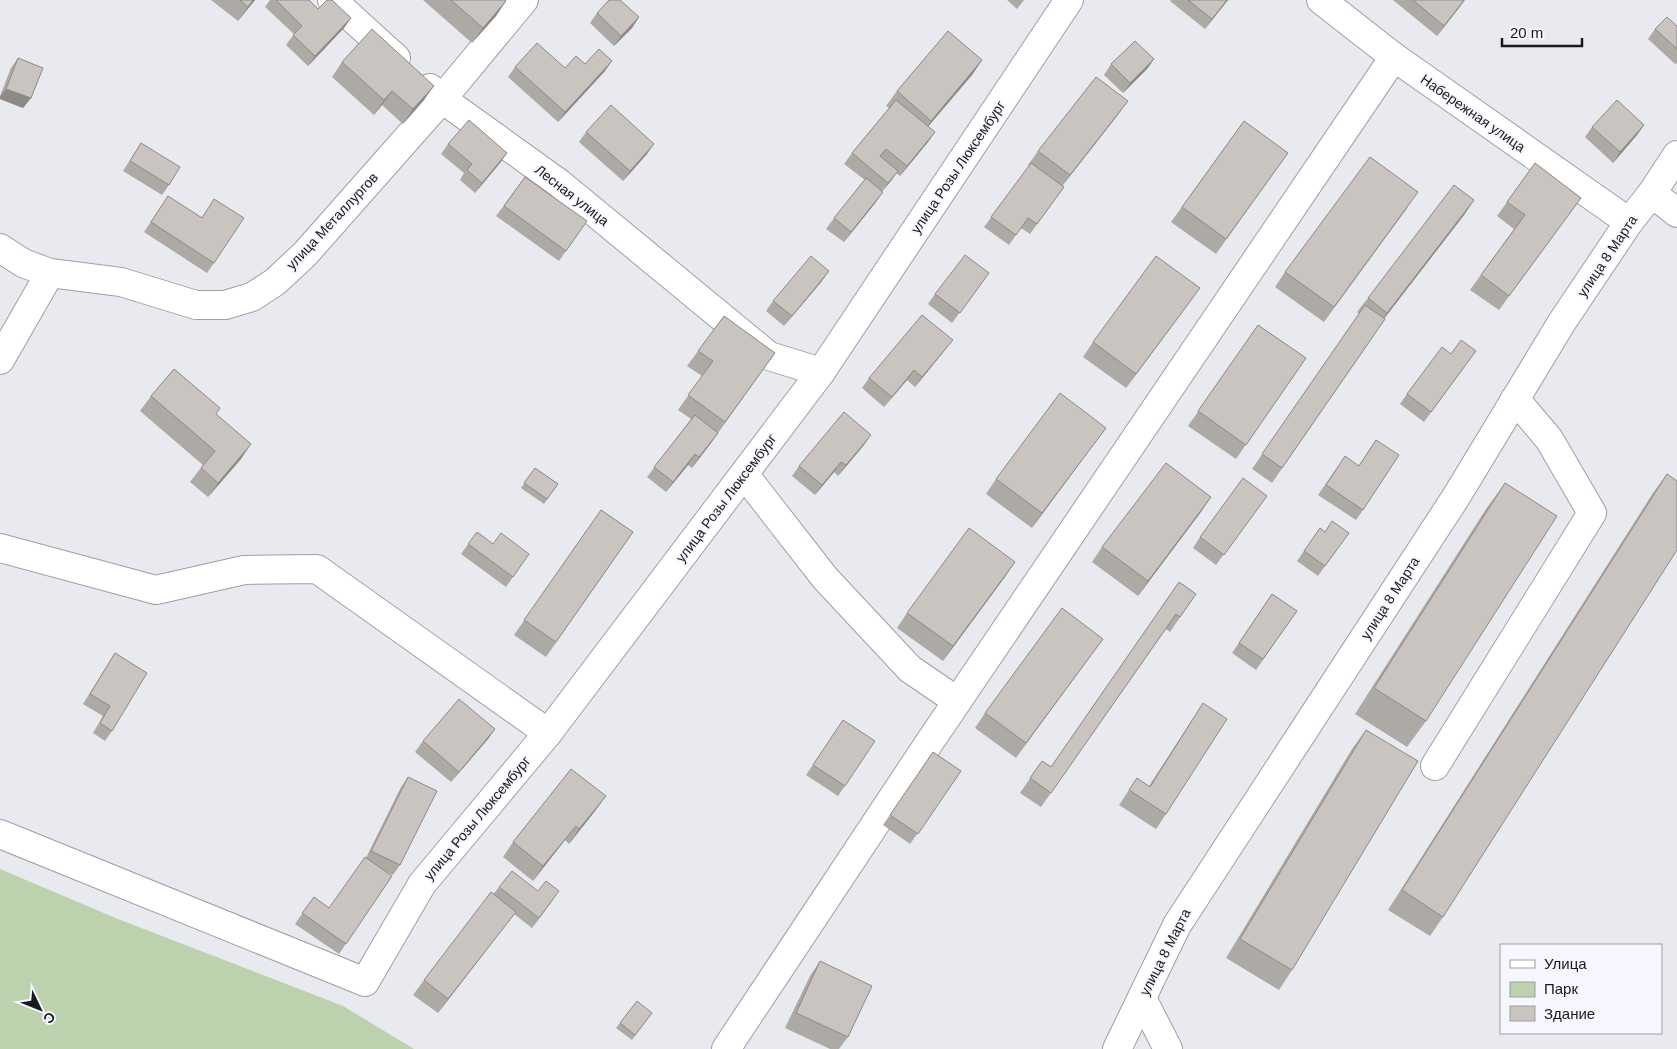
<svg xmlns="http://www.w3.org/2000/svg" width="1677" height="1049" font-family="Helvetica,sans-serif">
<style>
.green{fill:#bcd1ae}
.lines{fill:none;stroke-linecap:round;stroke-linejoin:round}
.minor-casing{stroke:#9e9fa5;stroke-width:30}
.major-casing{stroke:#9e9fa5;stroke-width:30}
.minor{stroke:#fff;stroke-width:28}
.major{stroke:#fff;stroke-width:28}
.wall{fill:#ada9a4}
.shaded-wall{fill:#8d8986}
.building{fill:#c9c4bf;stroke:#8d8986}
.labels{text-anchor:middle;stroke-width:4;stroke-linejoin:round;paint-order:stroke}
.street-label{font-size:14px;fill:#18191b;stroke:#f6f7fe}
</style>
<rect width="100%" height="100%" fill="#e9eaf0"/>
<path class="green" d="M0 869 118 919 343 1006 414 1049H0Z"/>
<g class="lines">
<g class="minor-casing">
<g id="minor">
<path d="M332 0 396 58"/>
<path d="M1321 0 1394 57 1629 222"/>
<path d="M430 88 442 99 559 183 769 356 821 372"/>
<path d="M1652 193 1677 213"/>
<path d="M0 248 23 263 50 273 121 282 196 305H225L252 297 275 282 305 254 442 99 524 0"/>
<path d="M0 360 50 273"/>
<path d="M744 474 825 578 910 669 957 701"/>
<path d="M0 548 156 590 244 570 317 569 548 733"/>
<path d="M1435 766 1592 513 1549 439 1515 399"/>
<path d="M0 834 365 982 422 884 548 733 821 372 1069 0"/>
<path d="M1142 998 1168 1049"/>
<path d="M726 1049 929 743 1394 57"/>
</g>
</g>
<g class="major-casing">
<path id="major" d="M1117 1049 1177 925 1456 497 1562 322 1629 222 1652 193 1677 155"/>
</g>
<use href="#minor" class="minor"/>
<use href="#major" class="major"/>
</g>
<g class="wall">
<path d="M211 0H255L238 21Z"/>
<path d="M270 0H309L318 9 351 18 344 28 308 66 286 45 294 34 265 7Z"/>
<path d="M423 0H505L506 1 496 16 472 43Z"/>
<path d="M1007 0H1024L1017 9Z"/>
<path d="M1171 0H1228L1205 29 1170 1Z"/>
<path d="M1393 0H1465L1437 36Z"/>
<path d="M597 13 639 17 632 28 614 46 590 23Z"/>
<path d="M1677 26V63L1675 64 1648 39 1655 29Z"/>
<path d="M18 58 31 98 23 108 0 99V96L11 68Z"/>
<path d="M1154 59 1147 69 1123 93 1104 75 1111 64Z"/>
<path d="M982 60 972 75 928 126 935 132 928 142 900 176 896 173 882 191 876 202 844 242 826 229 834 218 865 180 844 164 852 153 889 108 886 106 897 91Z"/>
<path d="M342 62 424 100 403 124 382 105 374 115 332 77Z"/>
<path d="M585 64 605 71 558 122 508 77 515 67 565 68Z"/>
<path d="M1117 116 1062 186 1064 187 1030 234 1021 228 1009 245 984 227 1029 166 1028 165 1038 151Z"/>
<path d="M1244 121 1288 153 1216 254 1171 222Z"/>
<path d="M1644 125 1637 135 1613 163 1585 137 1592 127Z"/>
<path d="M586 132 647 154 623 181 579 142Z"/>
<path d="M141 143 169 185 162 195 123 171Z"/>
<path d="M448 144 507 153 500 163 475 193 460 180 464 173 441 154Z"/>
<path d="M1535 163 1581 198 1499 310 1470 290 1514 229 1497 216Z"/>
<path d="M525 177 587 221 559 261 496 216Z"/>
<path d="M168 196 214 263 207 273 144 232Z"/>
<path d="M1474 200 1464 215 1384 318 1385 319 1272 483 1252 469 1359 314 1357 312 1368 298Z"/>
<path d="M1408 207 1324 322 1275 287 1285 272Z"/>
<path d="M822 281 784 326 766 311 773 301Z"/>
<path d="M982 283 952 323 928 304 935 294Z"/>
<path d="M1189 303 1126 388 1083 357 1093 342Z"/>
<path d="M724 316 775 353 711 443 692 468 688 465 666 492 647 477 691 419 678 410 702 376 687 366Z"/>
<path d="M1258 325 1306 358 1236 459 1188 426Z"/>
<path d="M945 350 915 387 907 380 884 407 862 388 869 378Z"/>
<path d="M1476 351 1424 422 1400 404 1407 394 1451 354Z"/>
<path d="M151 396 216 414 241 459 208 497 190 482 203 465 140 411Z"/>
<path d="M1106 428 1032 528 986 494 996 479Z"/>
<path d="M1376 440 1363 510 1356 520 1318 495 1338 466 1359 465Z"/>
<path d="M864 445 838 476 834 472 815 495 792 476 799 466Z"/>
<path d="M535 468 558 484 544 504 521 488Z"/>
<path d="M1667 474 1443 917 1430 936 1388 910 1653 493Z"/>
<path d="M1505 483 1426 721 1407 747 1355 714 1486 509Z"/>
<path d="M1267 496 1216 565 1193 548 1200 537Z"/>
<path d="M1211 497 1138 596 1092 562 1102 547Z"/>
<path d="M601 510 633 532 546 657 514 635Z"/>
<path d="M1320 528 1325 532 1349 533 1318 576 1297 561Z"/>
<path d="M477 532 493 544 529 554 506 587 461 554Z"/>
<path d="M1015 562 943 661 897 628 907 613Z"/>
<path d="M1179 582 1196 594 1170 632 1166 629 1041 807 1020 793 1042 761 1051 767Z"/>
<path d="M1272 594 1297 611 1256 670 1232 653Z"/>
<path d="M1103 639 1016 758 975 728 985 713Z"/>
<path d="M115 653 112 731 105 741 93 733 103 716 83 704Z"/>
<path d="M1203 703 1166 814 1156 829 1119 805 1137 778 1149 786Z"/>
<path d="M843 720 875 741 838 796 806 775Z"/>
<path d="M495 729 488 739 451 782 415 752 423 741Z"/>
<path d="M1366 730 1292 970 1279 990 1226 958 1352 749Z"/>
<path d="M933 752 961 771 910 844 883 825Z"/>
<path d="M408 777 400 865 393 875 385 871 392 876 339 954 295 924 314 897 329 908 366 858 401 787Z"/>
<path d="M606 796 595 811 569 844 565 840 533 881 503 857 513 842Z"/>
<path d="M499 887 552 901 532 928 514 914 438 1013 413 995 424 980Z"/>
<path d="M820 961 848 1037 839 1049H830L785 1028 810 976Z"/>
<path d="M652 1013 632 1040 616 1028 620 1023Z"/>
</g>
<g class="shaded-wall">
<path d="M253 0H255L238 21Z"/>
<path d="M1227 0H1228L1205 29 1212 19Z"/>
<path d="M1465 0 1459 8 1437 36 1444 26Z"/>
<path d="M506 1 496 16 472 43 483 28Z"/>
<path d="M639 17 632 28 614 46 621 36Z"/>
<path d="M351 18 344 28 308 66 315 56Z"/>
<path d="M1154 59 1147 69 1123 93 1130 83Z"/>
<path d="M982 60 972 75 921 135 931 121Z"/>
<path d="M612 61 605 71 558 122 565 112Z"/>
<path d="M434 86 424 100 403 124 413 109Z"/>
<path d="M6 89 31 98 23 108 0 99V97Z"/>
<path d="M392 91 382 105 374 115 384 100Z"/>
<path d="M1128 101 1117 116 1059 190 1070 175Z"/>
<path d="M1644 125 1637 135 1613 163 1620 152Z"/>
<path d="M935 132 928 142 900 176 907 166Z"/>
<path d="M654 144 647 154 623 181 630 171Z"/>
<path d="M507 153 500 163 475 193 482 183Z"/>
<path d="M898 171 891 181 881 193 888 183Z"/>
<path d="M883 192 876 202 844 242 851 232Z"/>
<path d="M1474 200 1464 215 1377 328 1387 313Z"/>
<path d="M829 271 822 281 784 326 792 316Z"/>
<path d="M1200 288 1189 303 1126 388 1136 374Z"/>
<path d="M953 340 945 350 915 387 922 377Z"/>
<path d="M914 370 907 380 884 407 892 397Z"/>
<path d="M1106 428 1095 442 1032 528 1042 513Z"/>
<path d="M718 433 711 443 692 468 699 457Z"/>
<path d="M871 435 864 445 838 476 846 465Z"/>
<path d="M251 444 241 459 208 497 218 483Z"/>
<path d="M695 454 688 465 666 492 673 482Z"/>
<path d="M841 462 834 472 815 495 822 485Z"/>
<path d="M1211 497 1201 512 1138 596 1148 581Z"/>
<path d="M1015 562 1005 577 943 661 953 646Z"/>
<path d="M495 729 488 739 451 782 459 772Z"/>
<path d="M606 796 595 811 569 844 579 829Z"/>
<path d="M576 826 565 840 533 881 543 866Z"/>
<path d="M559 891 552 901 532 928 539 918Z"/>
<path d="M516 912 505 926 438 1013 448 999Z"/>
</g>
<g class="building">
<path d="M240 0H253L248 7Z"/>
<path d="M276 0H309L318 9 327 0H332L351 18 315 56 293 35 302 26Z"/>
<path d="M451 0H505L506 1 483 28Z"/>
<path d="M609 0H620L639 17 621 36 597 13Z"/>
<path d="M1188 0H1227L1212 19Z"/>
<path d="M1413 0H1464L1444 26Z"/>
<path d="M1667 17 1677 26V49L1655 29Z"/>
<path d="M372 29 434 86 413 109 392 91 384 100 342 62Z"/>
<path d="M948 31 982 60 931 121 897 91Z"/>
<path d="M1135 41 1154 59 1130 83 1111 64Z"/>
<path d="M537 43 565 68 576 56 585 64 599 49 612 61 565 112 515 67Z"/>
<path d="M18 58 43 68 31 98 6 89Z"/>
<path d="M1096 77 1128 101 1070 175 1038 151Z"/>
<path d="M896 100 935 132 907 166 886 149 880 156 898 171 888 183 852 153Z"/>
<path d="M1617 100 1644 125 1620 152 1592 127Z"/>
<path d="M611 105 654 144 630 171 586 132Z"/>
<path d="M469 120 507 153 482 183 467 170 472 164 448 144Z"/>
<path d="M1244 121 1288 153 1226 239 1182 207Z"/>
<path d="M141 143 180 167 169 185 130 161Z"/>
<path d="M1370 157 1418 192 1334 307 1285 272Z"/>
<path d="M1031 163 1064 187 1037 224 1028 218 1016 235 991 217Z"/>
<path d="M1535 163 1581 198 1509 296 1481 275 1525 215 1507 202Z"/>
<path d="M525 177 587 221 566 251 504 206Z"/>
<path d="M866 178 883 192 851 232 834 218Z"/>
<path d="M1454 185 1474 200 1387 313 1368 298Z"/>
<path d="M168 196 202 218 214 199 244 218 214 263 151 222Z"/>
<path d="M965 255 989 273 960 313 935 294Z"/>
<path d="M811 256 829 271 792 316 773 301Z"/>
<path d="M1156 256 1200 288 1136 374 1093 342Z"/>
<path d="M1365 305 1385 319 1282 468 1262 454Z"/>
<path d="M922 315 953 340 922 377 914 370 892 397 869 378Z"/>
<path d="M724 316 775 353 725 422 688 395 713 361 698 351Z"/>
<path d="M1258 325 1306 358 1246 445 1198 411Z"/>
<path d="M1461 340 1476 351 1431 412 1407 394 1442 347 1451 354Z"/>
<path d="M174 369 220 408 216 414 251 444 218 483 201 468 215 451 151 396Z"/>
<path d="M1060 393 1106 428 1042 513 996 479Z"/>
<path d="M844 412 871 435 846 465 841 462 822 485 799 466Z"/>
<path d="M695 415 718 433 699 457 695 454 673 482 654 467Z"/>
<path d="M1376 440 1399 455 1363 510 1326 485 1345 456 1359 466Z"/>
<path d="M1166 463 1211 497 1148 581 1102 547Z"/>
<path d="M535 468 558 484 547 499 524 483Z"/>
<path d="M1667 474 1677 481V550L1443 917 1402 890Z"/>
<path d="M1243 478 1267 496 1224 555 1200 537Z"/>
<path d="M1505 483 1557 516 1426 721 1374 688Z"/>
<path d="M601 510 633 532 556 642 524 620Z"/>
<path d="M1332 521 1349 533 1325 566 1304 551 1320 528 1325 532Z"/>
<path d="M969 528 1015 562 953 646 907 613Z"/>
<path d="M477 532 493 544 501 533 529 554 513 577 468 544Z"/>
<path d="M1179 582 1196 594 1180 617 1176 614 1051 793 1030 778 1042 761 1051 767Z"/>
<path d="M1272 594 1297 611 1263 659 1239 643Z"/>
<path d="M1062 608 1103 639 1026 743 985 713Z"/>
<path d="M115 653 147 673 112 731 100 723 110 706 90 694Z"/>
<path d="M459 699 495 729 459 772 423 741Z"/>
<path d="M1203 703 1227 719 1166 814 1129 790 1137 778 1150 787Z"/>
<path d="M843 720 875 741 845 786 813 765Z"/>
<path d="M1366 730 1418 761 1292 970 1240 939Z"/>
<path d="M933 752 961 771 918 834 890 815Z"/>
<path d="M571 769 606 796 579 829 576 826 543 866 513 842Z"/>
<path d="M408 777 437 791 400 865 371 851Z"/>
<path d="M365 857 392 876 346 944 302 913 314 897 329 908Z"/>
<path d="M512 871 538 891 546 881 559 891 539 918 499 887Z"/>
<path d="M491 892 516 912 448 999 424 980Z"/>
<path d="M820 961 872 986 848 1037 796 1013Z"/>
<path d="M637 1001 652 1013 635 1035 620 1023Z"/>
</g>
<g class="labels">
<g class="street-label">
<text transform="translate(1473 113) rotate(35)" y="5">Набережная улица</text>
<text transform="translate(958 167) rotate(-56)" y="5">улица Розы Люксембург</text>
<text transform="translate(572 195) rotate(38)" y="5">Лесная улица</text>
<text transform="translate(332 221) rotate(-47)" y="5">улица Металлургов</text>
<text transform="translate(1607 256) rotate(-56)" y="5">улица 8 Марта</text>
<text transform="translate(726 498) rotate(-53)" y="5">улица Розы Люксембург</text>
<text transform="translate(1390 598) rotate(-57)" y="5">улица 8 Марта</text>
<text transform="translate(477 818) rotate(-50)" y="5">улица Розы Люксембург</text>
<text transform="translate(1165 952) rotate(-63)" y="5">улица 8 Марта</text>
</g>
</g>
<rect x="1500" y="944" width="162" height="90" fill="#f6f7fe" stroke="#9d9ea3"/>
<rect x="1510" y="960" width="25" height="8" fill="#ffffff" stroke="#9d9ea3"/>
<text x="1544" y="969" font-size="15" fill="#18191b">Улица</text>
<rect x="1510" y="982" width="25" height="15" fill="#bcd1ae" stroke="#9d9ea3"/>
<text x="1544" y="994" font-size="15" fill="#18191b">Парк</text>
<rect x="1510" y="1006" width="25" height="15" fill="#c9c4bf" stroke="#9d9ea3"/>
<text x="1544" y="1019" font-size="15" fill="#18191b">Здание</text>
<g transform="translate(40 1009) rotate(133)" stroke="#f6f7fe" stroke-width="4" paint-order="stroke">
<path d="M0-4L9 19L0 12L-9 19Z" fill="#18191b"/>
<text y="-8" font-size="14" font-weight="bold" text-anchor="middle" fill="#18191b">С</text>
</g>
<path d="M1502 38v8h80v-8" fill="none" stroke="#18191b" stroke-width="2.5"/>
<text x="1510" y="38" font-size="15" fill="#18191b" stroke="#f6f7fe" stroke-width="4" paint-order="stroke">20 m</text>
</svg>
